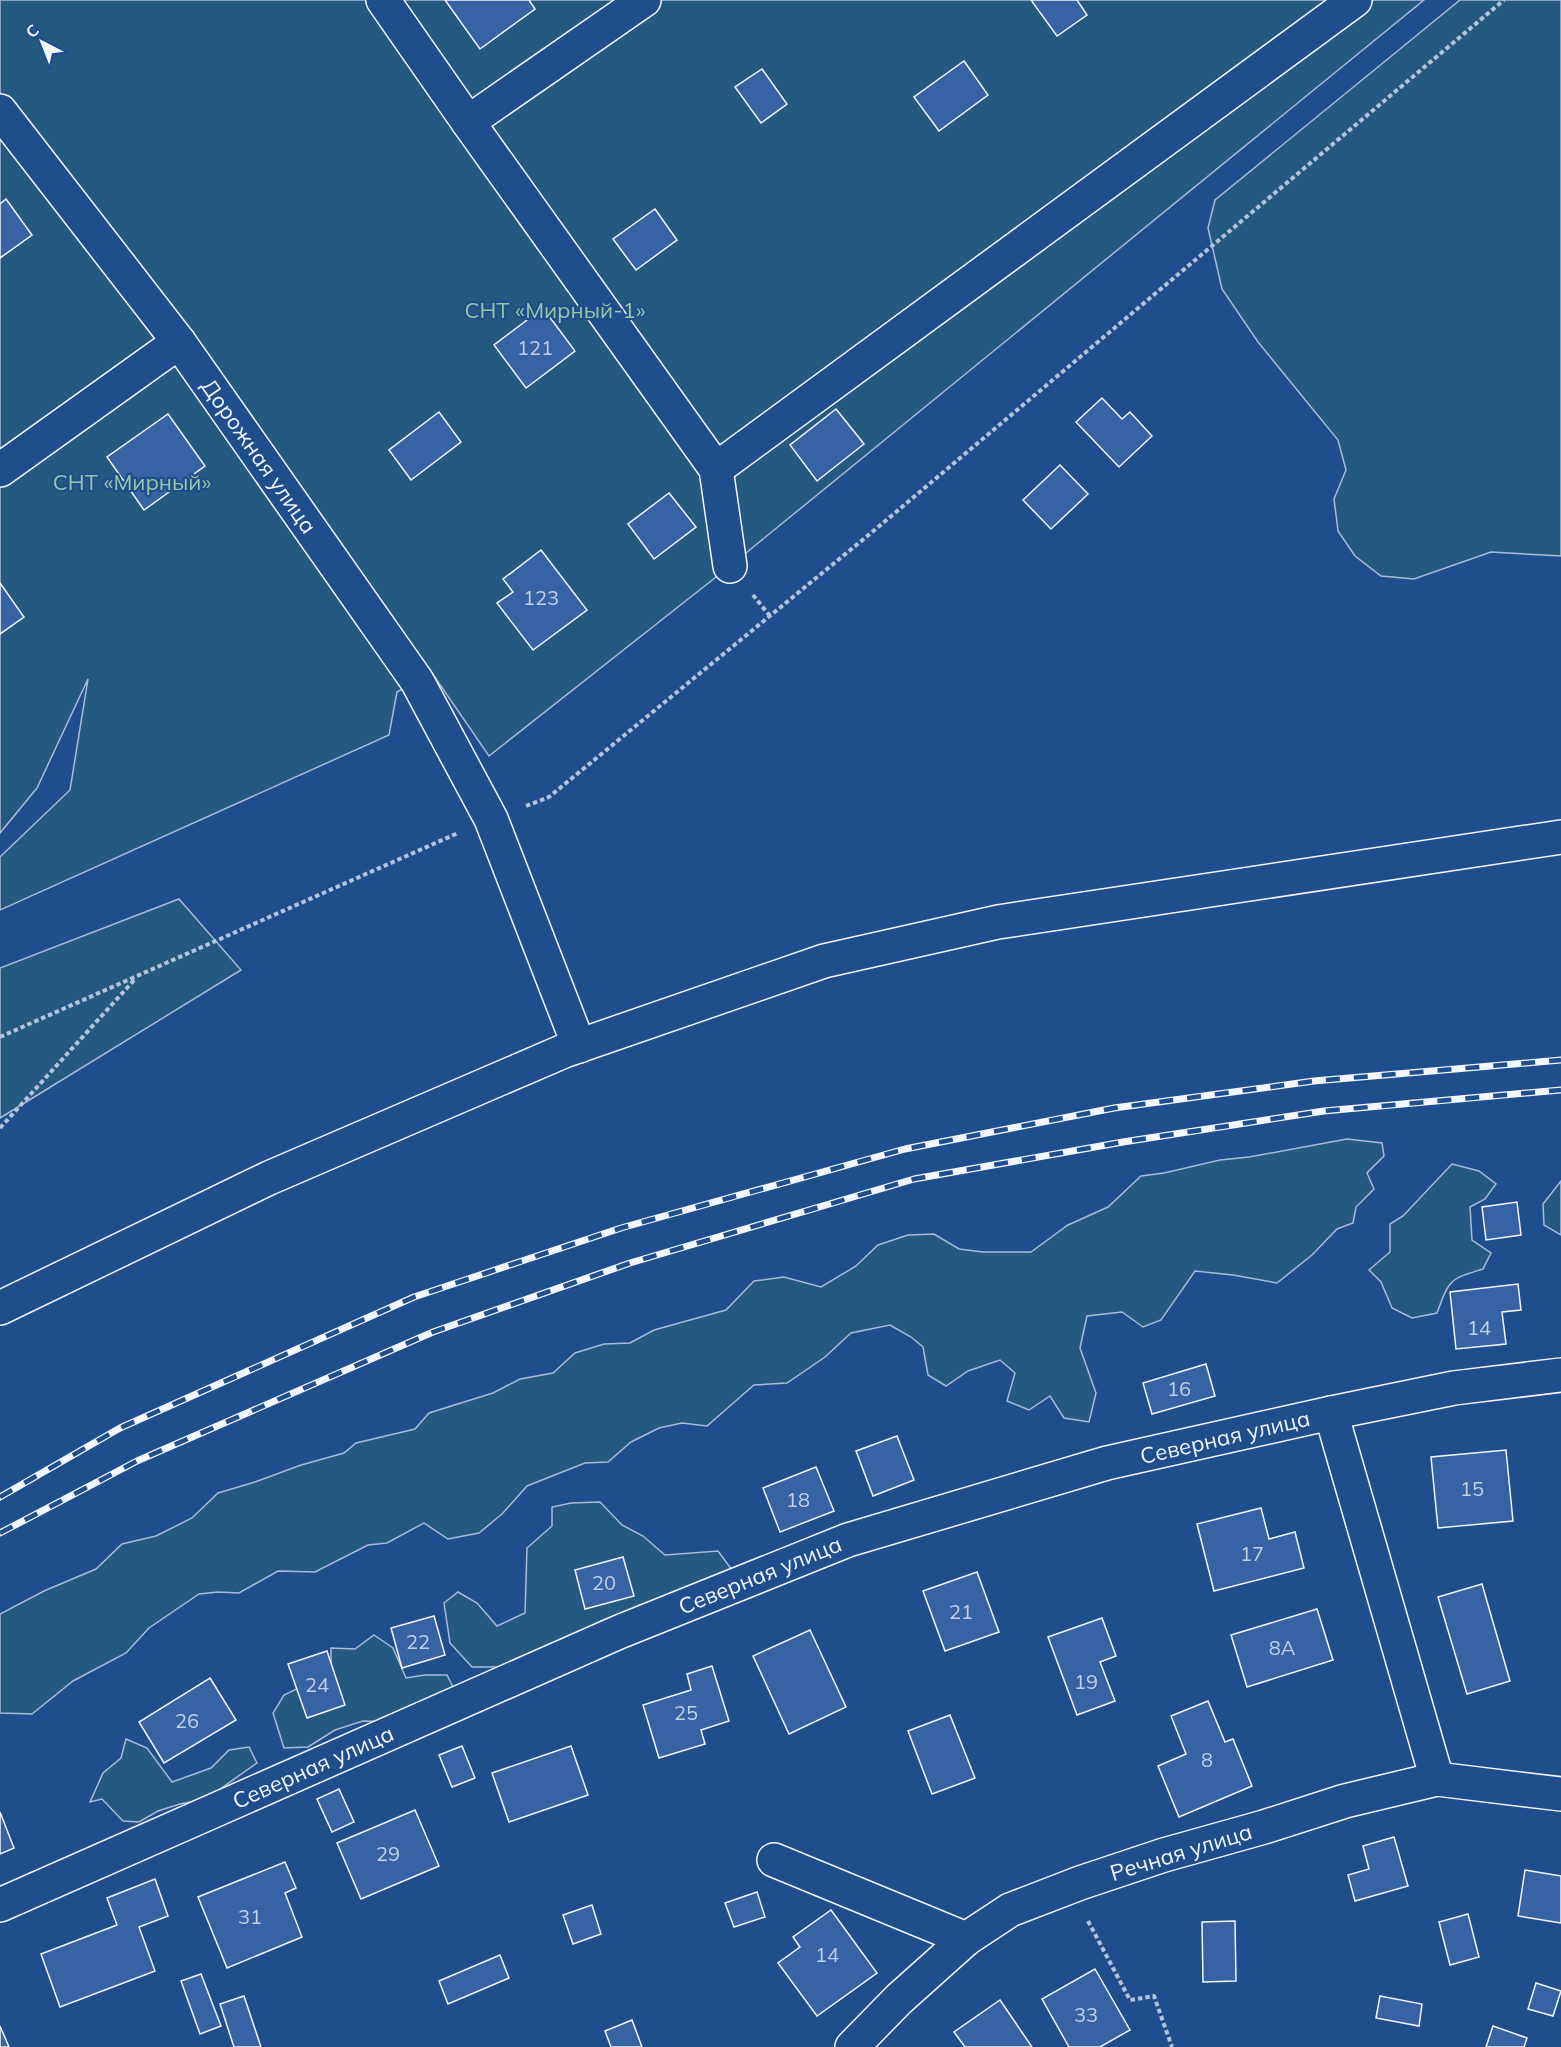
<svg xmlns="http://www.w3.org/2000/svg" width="1561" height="2047" font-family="Mulish,sans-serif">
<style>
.green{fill:#245a82;stroke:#a8bbd7;stroke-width:1.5}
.building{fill:#3563a3;stroke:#f2f6ff;stroke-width:1.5}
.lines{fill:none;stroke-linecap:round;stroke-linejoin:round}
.minor-casing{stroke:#f2f6ff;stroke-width:36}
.path{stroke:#b3c4dc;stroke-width:4;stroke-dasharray:4.5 3;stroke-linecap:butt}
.minor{stroke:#1f4e8c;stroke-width:33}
.rail-casing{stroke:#f2f6ff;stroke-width:7}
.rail{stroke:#1f4e8c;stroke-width:4.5;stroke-dasharray:14;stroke-linecap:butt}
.labels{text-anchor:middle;stroke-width:4.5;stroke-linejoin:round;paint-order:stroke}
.number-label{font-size:20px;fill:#c3d1e8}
.park-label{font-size:22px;fill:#97c8a6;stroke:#1f4e8c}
.street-label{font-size:22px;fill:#f2f6ff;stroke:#1f4e8c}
</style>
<rect width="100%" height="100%" fill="#1f4e8c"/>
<g class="green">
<path d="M0 0H1424L730 566 489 756 432 673 397 692 389 735 0 910V857L70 790 88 679 37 788 0 833Z"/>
<path d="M1460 0H1561V556L1491 552 1414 579 1381 576 1355 556 1338 531 1334 499 1346 470 1338 440 1258 342 1222 289 1208 228 1215 200Z"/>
<path d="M179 899 241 970 0 1118V968Z"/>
<path d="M1347 1139 1382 1143 1384 1156 1367 1173 1374 1189 1356 1207 1353 1223 1337 1229 1312 1255 1277 1283 1233 1275 1195 1271 1161 1320 1143 1327 1122 1312 1087 1316 1080 1348 1096 1393 1089 1422 1064 1418 1050 1396 1029 1410 1007 1401 1015 1373 1000 1360 968 1371 946 1386 928 1375 923 1347 911 1337 890 1325 851 1333 825 1357 787 1383 754 1385 707 1426 682 1423 659 1428 631 1442 608 1462 585 1463 527 1486 502 1514 479 1533 448 1539 424 1523 387 1543 368 1545 315 1572 278 1571 239 1593 218 1592 199 1594 149 1628 126 1653 73 1681 32 1714 0 1713V1614L44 1591 96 1569 122 1544 156 1536 192 1518 218 1493 255 1482 301 1465 344 1453 356 1443 415 1429 429 1413 493 1393 520 1379 553 1373 575 1353 604 1344 630 1343 654 1330 726 1310 754 1281 784 1277 821 1287 856 1266 878 1245 908 1235 934 1234 959 1249 983 1252H1031L1068 1225 1108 1207 1141 1176 1164 1173 1220 1160 1249 1157Z"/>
<path d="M1452 1164 1479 1171 1496 1184 1485 1199 1470 1207 1472 1240 1491 1253 1483 1269C1449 1279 1449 1280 1437 1313L1412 1318 1392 1308 1381 1282 1369 1270 1390 1252V1224L1403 1216Z"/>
<path d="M1561 1181V1235L1544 1225 1543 1204Z"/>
<path d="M600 1502 622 1525 643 1536 665 1555 718 1551 732 1570 513 1667H472L450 1643 444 1603 458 1592 477 1603 497 1626 525 1613 527 1548 552 1526V1507L571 1503Z"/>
<path d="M374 1635 393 1648 406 1678 425 1675H447L453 1687 436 1702 392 1722 363 1721 335 1730 308 1747 284 1748 273 1713 284 1695 315 1680 331 1666V1648L355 1649Z"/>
<path d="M126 1739 147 1748 172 1782 211 1768 229 1750 249 1747 257 1763 206 1799 180 1804 158 1811 139 1822 123 1821 102 1799 90 1802 103 1773 121 1758Z"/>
</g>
<g class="building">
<path d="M445 0H529L535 9 480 49Z"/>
<path d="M1031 0H1077L1087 15 1057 36Z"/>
<path d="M964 61 988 95 939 131 914 97Z"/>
<path d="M762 69 787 104 761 123 735 87Z"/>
<path d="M6 199 32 235 0 258V204Z"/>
<path d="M655 209 677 240 636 270 613 239Z"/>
<path d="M543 308 575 351 526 388 494 345Z"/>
<path d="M1102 398 1122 419 1130 412 1152 436 1119 467 1076 422Z"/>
<path d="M836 409 864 444 817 481 790 445Z"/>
<path d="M439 412 461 442 411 480 389 450Z"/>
<path d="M168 414 205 466 144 510 107 457Z"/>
<path d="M1060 465 1088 494 1051 529 1023 500Z"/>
<path d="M669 493 696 527 654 559 628 524Z"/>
<path d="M541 550 587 610 533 650 497 603 513 592 503 579Z"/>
<path d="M0 583 24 617 0 634Z"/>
<path d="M1517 1202 1521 1235 1486 1240 1482 1207Z"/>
<path d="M1518 1284 1521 1310 1502 1312 1506 1344 1456 1349 1450 1292Z"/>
<path d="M1206 1364 1215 1396 1152 1414 1143 1383Z"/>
<path d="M897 1436 914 1480 873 1496 856 1451Z"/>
<path d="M1506 1450 1513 1521 1438 1528 1431 1457Z"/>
<path d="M816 1467 834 1511 780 1532 763 1488Z"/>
<path d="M1261 1508 1269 1539 1295 1532 1304 1568 1214 1591 1197 1524Z"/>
<path d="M623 1557 634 1596 585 1609 575 1570Z"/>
<path d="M977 1572 999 1632 945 1651 923 1591Z"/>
<path d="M1482 1584 1510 1681 1467 1694 1438 1597Z"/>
<path d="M1317 1609 1333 1660 1247 1687 1231 1635Z"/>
<path d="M434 1616 445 1655 402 1668 391 1628Z"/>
<path d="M1102 1618 1116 1656 1100 1662 1115 1701 1077 1715 1048 1637Z"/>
<path d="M810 1630 846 1707 789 1734 753 1656Z"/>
<path d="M327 1651 345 1705 307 1718 288 1664Z"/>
<path d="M712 1666 729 1721 701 1730 705 1744 659 1758 643 1705 691 1690 687 1674Z"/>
<path d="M210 1678 236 1720 164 1763 139 1722Z"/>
<path d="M1208 1701 1225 1742 1233 1739 1252 1786 1179 1817 1158 1766 1186 1754 1171 1716Z"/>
<path d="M950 1715 975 1778 932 1794 908 1731Z"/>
<path d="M462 1746 475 1778 452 1787 439 1755Z"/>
<path d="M571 1746 588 1795 509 1822 492 1773Z"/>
<path d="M339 1789 354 1822 332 1832 317 1799Z"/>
<path d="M415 1810 439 1866 361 1899 337 1843Z"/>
<path d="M0 1812 14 1848 0 1854Z"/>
<path d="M1394 1837 1408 1886 1355 1901 1348 1875 1369 1869 1363 1846Z"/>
<path d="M285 1862 296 1888 285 1893 302 1937 227 1968 198 1897Z"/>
<path d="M1525 1870 1561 1876V1923L1518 1916Z"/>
<path d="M155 1879 168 1916 139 1927 155 1971 60 2007 41 1954 117 1925 107 1898Z"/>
<path d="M757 1892 765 1917 734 1927 725 1903Z"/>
<path d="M592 1905 601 1934 573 1944 563 1915Z"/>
<path d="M831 1910 877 1973 817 2016 778 1963 800 1947 793 1937Z"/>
<path d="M1468 1914 1479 1957 1450 1965 1439 1922Z"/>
<path d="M1235 1921 1236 1981 1203 1982 1202 1922Z"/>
<path d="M500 1955 509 1978 448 2004 439 1981Z"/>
<path d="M1095 1969 1130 2030 1100 2047H1069L1042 1999Z"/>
<path d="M201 1974 221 2026 200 2034 181 1981Z"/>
<path d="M1536 1983 1561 1991 1553 2016 1528 2009Z"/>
<path d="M244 1996 261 2047H234L220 2004Z"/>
<path d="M1380 1996 1422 2004 1419 2026 1376 2018Z"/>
<path d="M1000 2000 1032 2047H965L954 2032Z"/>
<path d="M632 2020 642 2047H611L605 2031Z"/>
<path d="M0 2026 9 2047H0Z"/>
<path d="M1493 2026 1527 2038 1524 2047H1486Z"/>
</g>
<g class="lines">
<g class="minor-casing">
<g id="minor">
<path d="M383 0 468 122 716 469 730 566"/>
<path d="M0 111 179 342 417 681 491 819 579 1046"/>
<path d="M468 122 644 0"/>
<path d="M716 469 1355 0"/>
<path d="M0 470 179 342"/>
<path d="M0 1308 269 1178 564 1051 824 961 998 922 1561 837"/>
<path d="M1331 1413 1437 1779"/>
<path d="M774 1860 966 1939"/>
<path d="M0 1905 619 1632 848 1540 1107 1463 1331 1413 1454 1388 1561 1375"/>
<path d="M852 2047 899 1999 966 1939 1010 1910 1080 1883 1164 1855 1264 1827 1345 1801 1437 1779 1561 1794"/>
</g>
</g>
<g class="path">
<path d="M753 595 770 616"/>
<path d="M526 806 549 797 871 533 1504 0"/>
<path d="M0 1037 458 833"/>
<path d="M0 1128 136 978"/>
<path d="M1088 1921 1130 2000 1154 1996 1172 2047"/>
</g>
<use href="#minor" class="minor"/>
<g class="rail-casing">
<g id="rail">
<path d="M0 1497 120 1428 414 1297 621 1228 905 1149 1114 1108 1314 1081 1561 1060"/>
<path d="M0 1533 137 1461 433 1332 630 1263 914 1179 1123 1142 1324 1111 1561 1090"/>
</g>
</g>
<use href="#rail" class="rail"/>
</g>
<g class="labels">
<g class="number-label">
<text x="535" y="355">121</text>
<text x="541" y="605">123</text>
<text x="1479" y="1335">14</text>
<text x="1179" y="1396">16</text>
<text x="1472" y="1496">15</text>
<text x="798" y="1507">18</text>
<text x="1252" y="1561">17</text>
<text x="604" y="1590">20</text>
<text x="961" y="1619">21</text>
<text x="418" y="1649">22</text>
<text x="1282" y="1655">8А</text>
<text x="1086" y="1689">19</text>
<text x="317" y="1692">24</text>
<text x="686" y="1720">25</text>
<text x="187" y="1728">26</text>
<text x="1207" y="1767">8</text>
<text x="388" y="1861">29</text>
<text x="250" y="1924">31</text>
<text x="827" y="1962">14</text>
<text x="1086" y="2022">33</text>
</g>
<g class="park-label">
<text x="555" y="318">СНТ «Мирный-1»</text>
<text x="132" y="490">СНТ «Мирный»</text>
</g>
<g class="street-label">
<text transform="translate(259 456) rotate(55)" y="8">Дорожная улица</text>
<text transform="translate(1225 1437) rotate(-13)" y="8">Северная улица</text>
<text transform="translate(760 1575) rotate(-22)" y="8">Северная улица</text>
<text transform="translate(313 1767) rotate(-24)" y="8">Северная улица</text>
<text transform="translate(1181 1852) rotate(-17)" y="8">Речная улица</text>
</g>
</g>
<g transform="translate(42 42) rotate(318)" stroke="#1f4e8c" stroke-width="4.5" paint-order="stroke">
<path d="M0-4.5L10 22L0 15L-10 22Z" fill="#f2f6ff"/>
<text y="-9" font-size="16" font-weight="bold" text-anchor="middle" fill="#f2f6ff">С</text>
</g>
</svg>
